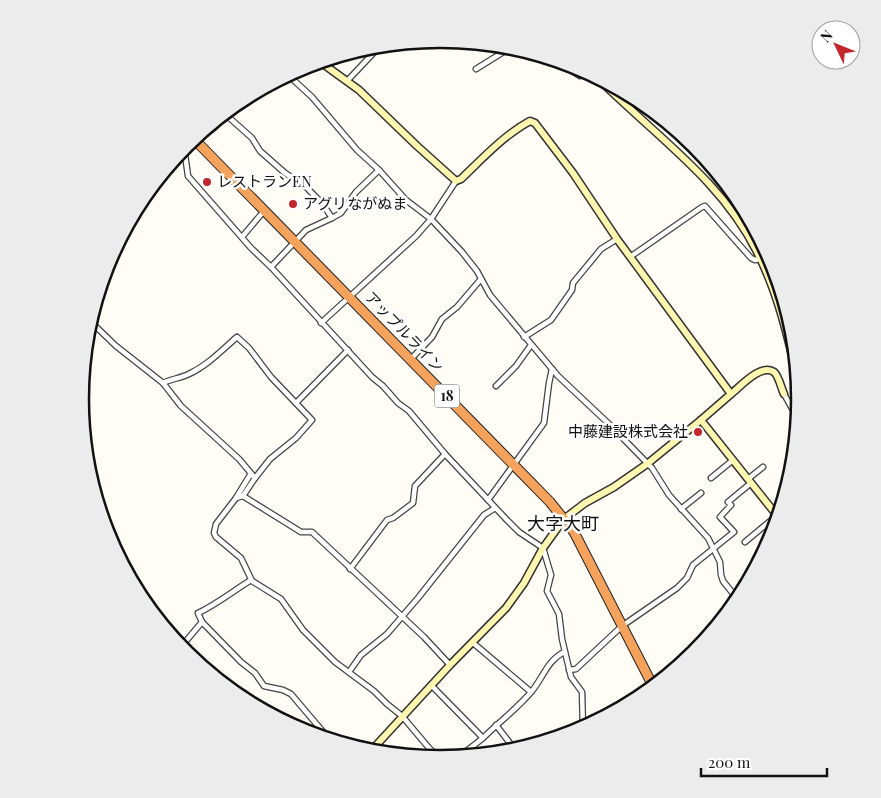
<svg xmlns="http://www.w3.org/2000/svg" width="881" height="798" font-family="'Playfair Display','Noto Sans JP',serif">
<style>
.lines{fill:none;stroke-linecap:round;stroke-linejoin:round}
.stream{stroke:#3f96cf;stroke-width:1}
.street-casing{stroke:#444;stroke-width:7}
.secondary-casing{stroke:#333;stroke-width:9}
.highway-casing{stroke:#222;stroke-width:11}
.street{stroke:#fff;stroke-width:4.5}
.secondary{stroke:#fff6b0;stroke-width:6}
.highway{stroke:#f5a25d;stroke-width:9}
.poi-dot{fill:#c4262e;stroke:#fff;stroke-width:2}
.labels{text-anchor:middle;stroke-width:5;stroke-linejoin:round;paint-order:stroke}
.shield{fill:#fff;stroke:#585858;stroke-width:1}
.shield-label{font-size:14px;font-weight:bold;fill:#111}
.poi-label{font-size:15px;fill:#111;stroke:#fff;text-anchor:start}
.street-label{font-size:15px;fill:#111;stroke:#fff}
.quarter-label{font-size:18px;fill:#111;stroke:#fff}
.rim{fill:none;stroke:#111;stroke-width:2.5}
</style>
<rect width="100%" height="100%" fill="#fffdf5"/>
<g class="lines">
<path class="stream" d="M572 670 573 676 585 693V728"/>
<g class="street-casing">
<g id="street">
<path d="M553 58 580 76 586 70"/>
<path d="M476 69 513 46"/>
<path d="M287 74 312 97 357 150 379 170 406 200 431 219 462 252 477 271 490 295 558 376 609 424 652 468 669 495 708 538 720 562 721 575 723 581 739 601"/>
<path d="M347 81 382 44"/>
<path d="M224 113 252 138 260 151 285 173 305 186 322 203 332 218 306 230 271 267"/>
<path d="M196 140 215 127 239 101"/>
<path d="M184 147 188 176 251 248 271 267 372 377 383 386 398 403 409 411 445 454 506 519 519 532 543 548 551 575 547 591 559 614 562 639 571 677 582 692 583 729"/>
<path d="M332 218 341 213 356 192 379 170"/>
<path d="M242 237 264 211"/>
<path d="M630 257 702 207 705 206 751 258 755 260 760 259"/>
<path d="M90 321 116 346 163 383 181 406 239 459 255 478"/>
<path d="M321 323 416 236 431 219 456 181"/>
<path d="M524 337 551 320 572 290 573 283 601 249 617 239"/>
<path d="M411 359 432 337 442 319 457 307 481 279"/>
<path d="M163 383C171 379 181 378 189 374 208 365 222 350 237 337L249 348 271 377 312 420 296 438 270 459 255 478 243 496 236 498 216 524 214 533 216 537 241 558 252 581 281 599 303 630 335 662 374 691 387 704 402 716 429 748 441 759"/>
<path d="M496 386 516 366 531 345"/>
<path d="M784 394 799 421"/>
<path d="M296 403 348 350"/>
<path d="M711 478 733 460"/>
<path d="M748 479 763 467"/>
<path d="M243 496 301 532H312L424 637 450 665"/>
<path d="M236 498 250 475"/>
<path d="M488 500 544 423 549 383 552 369"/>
<path d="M681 509 701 493"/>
<path d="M745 542 781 512"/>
<path d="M350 569 387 520 393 518 413 503 415 486 445 454"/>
<path d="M202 622 241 662 255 673 264 686 283 690 291 694 330 740"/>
<path d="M472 642 531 692"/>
<path d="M181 647 202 622 198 613C217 604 233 591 251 580"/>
<path d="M569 670 576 669 622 626 677 588 687 578 693 565 734 532 720 517 731 505 728 502 751 483"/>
<path d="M349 672 361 655 387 634 418 598 484 515 495 508"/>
<path d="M431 685 483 738C499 722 518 708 532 691 544 676 547 661 564 652"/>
<path d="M496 725 516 751"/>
<path d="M459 757 483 738"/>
</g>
</g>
<g class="secondary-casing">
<g id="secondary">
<path d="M319 61 359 90 416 145 456 181 461 179C482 159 504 135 530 121L535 123 573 173 617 239 731 394 701 420 779 518"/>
<path d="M590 72C610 90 629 108 649 126 690 163 731 200 756 250 778 292 788 338 799 384"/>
<path d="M183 147 195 141"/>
<path d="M731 394C740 387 761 363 774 372 779 376 781 388 784 394"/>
<path d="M370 752 450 665 506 608 524 583 543 548 564 519 585 503 614 487 647 464 701 420"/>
</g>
</g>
<g class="highway-casing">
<path id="highway" d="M193 138 550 502 574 532 654 688"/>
</g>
<use href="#street" class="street"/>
<use href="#secondary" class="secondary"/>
<use href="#highway" class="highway"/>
</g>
<g class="poi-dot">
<circle cx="207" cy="182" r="5"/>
<circle cx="293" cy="204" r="5"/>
<circle cx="698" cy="432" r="5"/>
</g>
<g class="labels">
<rect class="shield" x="434.5" y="384.5" width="25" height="23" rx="4"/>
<g class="shield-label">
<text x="447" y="401">18</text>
</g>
<g class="poi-label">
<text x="217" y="187">レストランEN</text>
<text x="303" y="209">アグリながぬま</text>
<text x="688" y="437" text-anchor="end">中藤建設株式会社</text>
</g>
<g class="street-label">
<text transform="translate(404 332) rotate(46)" y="5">アップルライン</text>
</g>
<g class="quarter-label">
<text x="563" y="530">大字大町</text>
</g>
</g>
<path d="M0 0H881V798H0ZM89 399a351 351 0 1 1 702 0a351 351 0 1 1-702 0Z" fill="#ececec" fill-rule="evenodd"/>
<path class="rim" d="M89 399a351 351 0 1 1 702 0a351 351 0 1 1-702 0Z"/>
<g transform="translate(836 45) rotate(313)"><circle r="24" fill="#ffffff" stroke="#a0a0a0"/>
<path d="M0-4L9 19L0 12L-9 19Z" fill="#c4262e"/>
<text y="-8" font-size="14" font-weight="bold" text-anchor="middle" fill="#111111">N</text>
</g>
<path d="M701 768v8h126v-8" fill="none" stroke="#111111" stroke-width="2.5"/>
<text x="708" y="768" font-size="15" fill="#111111" stroke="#ffffff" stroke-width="4" paint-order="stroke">200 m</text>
</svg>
